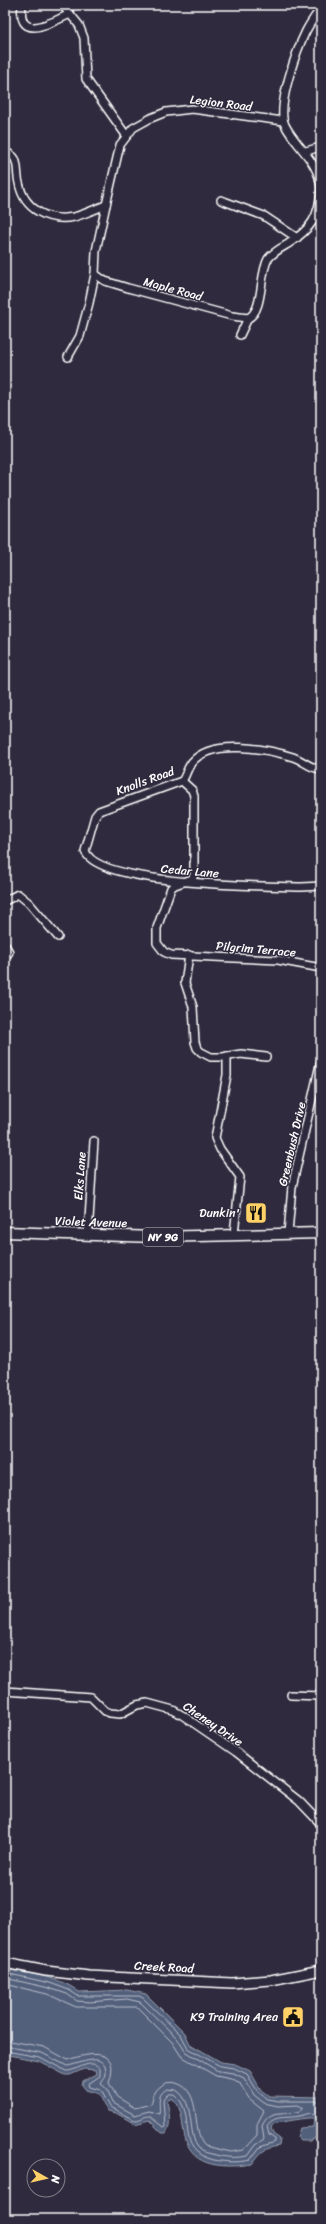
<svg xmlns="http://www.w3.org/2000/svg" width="326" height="2224" font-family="Sriracha,sans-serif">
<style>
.water{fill:#53607c;stroke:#98a0b0}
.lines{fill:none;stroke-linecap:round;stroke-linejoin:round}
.shore{stroke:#babfcb;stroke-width:1}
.street-casing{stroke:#fff;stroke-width:10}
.secondary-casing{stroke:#fff;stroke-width:12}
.primary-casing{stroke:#fff;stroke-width:13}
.street{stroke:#2f2a3d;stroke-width:7}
.secondary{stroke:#2f2a3d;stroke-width:9}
.primary{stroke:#2f2a3d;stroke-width:10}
.labels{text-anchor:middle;stroke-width:3;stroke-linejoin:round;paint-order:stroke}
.shield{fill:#2f2a3d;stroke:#c1bfc5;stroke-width:1}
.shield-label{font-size:11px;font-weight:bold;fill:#fff}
.street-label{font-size:12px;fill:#fff;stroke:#2f2a3d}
.poi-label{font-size:12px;fill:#fff;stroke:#2f2a3d;text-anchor:end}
</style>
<rect width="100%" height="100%" fill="#2f2a3d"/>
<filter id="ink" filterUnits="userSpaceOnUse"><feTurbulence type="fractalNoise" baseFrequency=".025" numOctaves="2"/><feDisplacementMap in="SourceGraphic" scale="8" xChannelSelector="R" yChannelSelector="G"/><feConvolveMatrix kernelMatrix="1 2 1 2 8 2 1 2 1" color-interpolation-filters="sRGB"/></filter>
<g filter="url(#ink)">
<path class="water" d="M5 1969C29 1974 59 1976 79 1992L127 1990 146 1994 185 2033 190 2044 221 2062 235 2064 250 2071 261 2090 269 2096 321 2097V2133L310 2141H301L297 2137 300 2128 313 2127 314 2118C308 2117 280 2122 273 2124L271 2128 273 2134 280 2139 279 2146C264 2148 261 2152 252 2164 227 2168 192 2169 185 2138 181 2124 184 2109 172 2098L167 2101C169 2112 172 2123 166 2133H162L149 2120 135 2124 116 2113 108 2111 99 2094 86 2090 82 2085 83 2081 97 2074 96 2070 84 2069 70 2075H65L39 2061 5 2054Z"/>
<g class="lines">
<g class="shore">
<path d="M5 1973 50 1983 69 1990 78 1996H139L143 1998 181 2035 188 2048 220 2066 234 2068 247 2074 258 2092 267 2099 279 2101H321"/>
<path d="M5 1978 49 1988 67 1994 77 2001 89 2002 127 1999 140 2002 177 2038 185 2051 218 2071 233 2073 244 2078 254 2095 264 2103 278 2106 298 2105 304 2108C292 2119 271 2104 262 2126L264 2139 255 2145 247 2156C236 2158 228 2158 217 2155 212 2154 206 2153 202 2151 185 2140 198 2104 176 2090L167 2089C155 2096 161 2104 159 2114L149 2111 135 2115 113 2103 107 2089 101 2084C102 2081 106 2078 106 2073 107 2049 78 2065 67 2066L42 2053 5 2046"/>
<path d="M5 1984 47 1994 76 2007H137L172 2042 181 2056 216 2076 231 2079 239 2082 250 2100 264 2111 257 2124V2135L243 2150 231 2152 205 2146C190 2132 204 2091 176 2083 171 2082 165 2082 161 2086 154 2091 153 2097 151 2104L135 2108 117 2097 109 2083C122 2046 88 2053 68 2060L44 2047 5 2040"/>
<path d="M5 2051 40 2057 66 2071C76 2072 92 2056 100 2069V2076L88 2084 89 2087 101 2090 110 2107C117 2109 132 2121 137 2120 142 2119 144 2116 149 2116L163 2127 165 2126 163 2100 168 2094H174C199 2115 172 2150 214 2160 227 2162 237 2163 250 2160L260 2147 275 2142V2139L269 2135 267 2126C274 2114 288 2119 299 2116 306 2115 308 2112 315 2114L318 2122 317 2129 321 2130"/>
</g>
<g class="street-casing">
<g id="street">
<path d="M22 5C17 43 52 22 70 14L62 5"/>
<path d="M321 8C316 15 310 23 306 31 297 49 276 107 285 125 296 147 319 161 321 188"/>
<path d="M70 14 79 25 84 38 86 79 126 135"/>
<path d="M306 151 321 147"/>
<path d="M5 152C10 154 15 156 16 162 18 168 17 176 19 183 24 210 49 222 74 217 85 214 95 209 106 205L120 145 133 128 151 118 166 112 192 109 283 121"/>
<path d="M221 200 264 216 297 238"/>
<path d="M95 274 105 281 128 288 232 316 248 318"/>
<path d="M240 335 248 318C264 311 259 274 268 259 273 252 281 248 288 244 311 229 319 218 321 189"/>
<path d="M68 357 80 336 89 303 95 274 96 251 106 205"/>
<path d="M321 769C310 769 303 760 293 757 267 749 212 738 192 762 187 768 186 776 182 781L99 811 95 816 85 851C98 886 266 886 302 887L321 886"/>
<path d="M182 781 192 790 194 796V875L192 879 175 885 171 888 157 928V943L164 952 171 955 278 960 321 968"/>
<path d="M5 901 18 894 29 903 58 937"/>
<path d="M5 945 9 952 5 958"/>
<path d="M189 955 185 983 193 1007 195 1042 197 1048 201 1052 211 1057H223L241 1054 266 1057"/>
<path d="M227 1056V1075L215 1138 220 1149 240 1177 234 1234"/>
<path d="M288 1233 292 1187 321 1060"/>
<path d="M88 1235 94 1141"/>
<path d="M5 1691 91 1697 105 1711 110 1713 120 1714 137 1705 147 1703 173 1710 182 1715 236 1752 299 1801 321 1824"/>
<path d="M291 1695 321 1696"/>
</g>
</g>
<g class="secondary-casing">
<path id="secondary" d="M5 1963 46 1971 89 1976 232 1983 271 1980 321 1970"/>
</g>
<g class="primary-casing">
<path id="primary" d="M5 1232 155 1237 321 1233"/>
</g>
<use href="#street" class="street"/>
<use href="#secondary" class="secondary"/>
<use href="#primary" class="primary"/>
</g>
</g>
<defs>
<g id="restaurant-square" transform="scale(1.15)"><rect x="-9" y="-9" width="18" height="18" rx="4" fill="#ffd166" stroke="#2f2a3d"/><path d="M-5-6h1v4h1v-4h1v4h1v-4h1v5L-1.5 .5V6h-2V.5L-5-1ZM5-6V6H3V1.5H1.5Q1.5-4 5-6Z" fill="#111"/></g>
<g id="civic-square" transform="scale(1.15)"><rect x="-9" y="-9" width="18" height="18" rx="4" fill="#ffd166" stroke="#2f2a3d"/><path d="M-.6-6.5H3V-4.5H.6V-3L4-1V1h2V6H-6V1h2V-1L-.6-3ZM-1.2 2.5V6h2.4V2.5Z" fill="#111"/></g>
</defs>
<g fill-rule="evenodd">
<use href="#restaurant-square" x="256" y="1213"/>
<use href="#civic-square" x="293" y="2017"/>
</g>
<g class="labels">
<rect class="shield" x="143" y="1228" width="40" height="18" rx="3"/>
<g class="shield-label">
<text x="163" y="1241">NY 9G</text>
</g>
<g class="street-label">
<text transform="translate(221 103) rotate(7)" y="4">Legion Road</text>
<text transform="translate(173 289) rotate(15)" y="4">Maple Road</text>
<text transform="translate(145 781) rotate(-20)" y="4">Knolls Road</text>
<text transform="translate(190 871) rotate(5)" y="4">Cedar Lane</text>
<text transform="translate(256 949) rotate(5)" y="4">Pilgrim Terrace</text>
<text transform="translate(292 1144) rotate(-77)" y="4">Greenbush Drive</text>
<text transform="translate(80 1176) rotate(-86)" y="4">Elks Lane</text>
<text transform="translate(91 1222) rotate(2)" y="4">Violet Avenue</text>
<text transform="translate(213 1724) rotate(34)" y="4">Cheney Drive</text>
<text transform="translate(164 1967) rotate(3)" y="4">Creek Road</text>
</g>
<g class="poi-label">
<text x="240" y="1217">Dunkin'</text>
<text x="278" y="2021">K9 Training Area</text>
</g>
</g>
<rect width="326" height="2224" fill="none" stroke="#2f2a3d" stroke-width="20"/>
<rect x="10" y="10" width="306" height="2204" fill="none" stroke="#fff" stroke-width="1.5" filter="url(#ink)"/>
<g transform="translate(46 2178) rotate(98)"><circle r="19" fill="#2f2a3d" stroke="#827f8b"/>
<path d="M0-3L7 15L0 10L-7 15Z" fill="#ffd166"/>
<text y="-6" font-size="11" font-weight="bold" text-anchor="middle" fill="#ffffff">N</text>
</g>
</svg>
